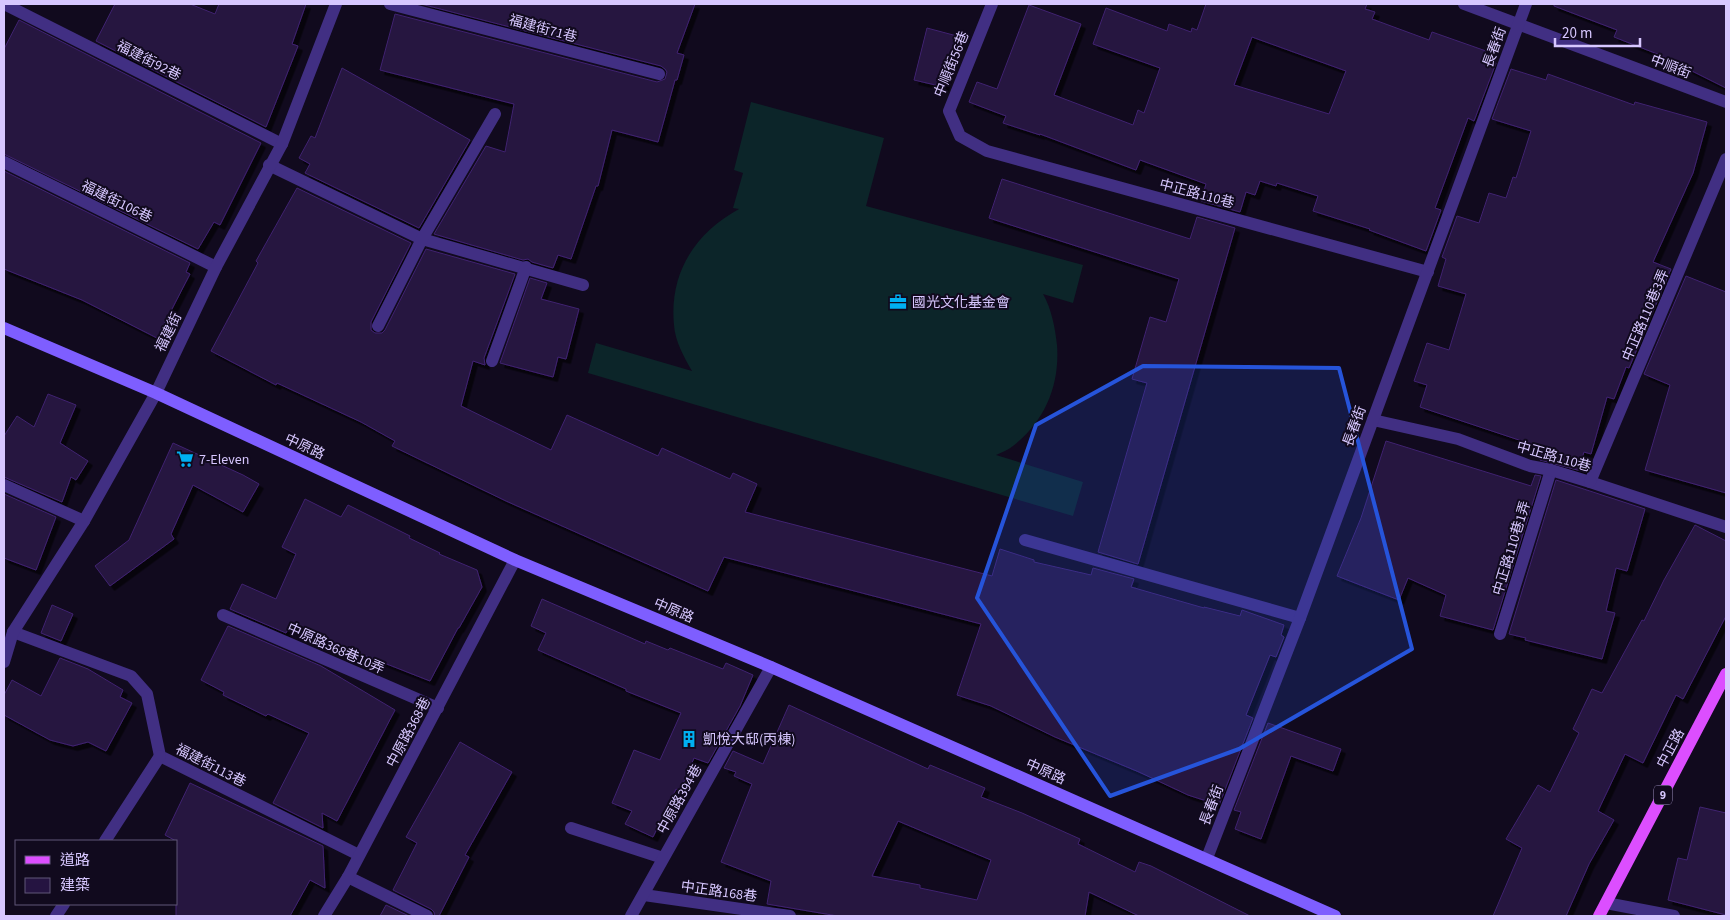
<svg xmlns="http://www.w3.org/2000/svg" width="1730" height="920" font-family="'Source Sans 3','Noto Sans TC',sans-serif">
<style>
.pitch{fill:#0c2529}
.building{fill:#251441;stroke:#402370;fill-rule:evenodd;filter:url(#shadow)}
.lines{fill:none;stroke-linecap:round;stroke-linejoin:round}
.lane{stroke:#412f83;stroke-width:12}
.street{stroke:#412f83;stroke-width:12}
.secondary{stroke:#7e5eff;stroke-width:12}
.primary{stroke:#dc4eff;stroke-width:12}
.marked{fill:#2654da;fill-opacity:0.2;stroke:#2654da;stroke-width:4;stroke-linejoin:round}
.labels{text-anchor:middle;stroke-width:4;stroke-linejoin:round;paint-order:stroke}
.shield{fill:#110a1e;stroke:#9c8ebc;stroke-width:1}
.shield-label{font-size:12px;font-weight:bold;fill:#d7c7ff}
.street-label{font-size:14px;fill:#d7c7ff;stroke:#110a1e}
.poi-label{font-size:14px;fill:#d7c7ff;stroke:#110a1e;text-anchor:start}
</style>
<defs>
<filter id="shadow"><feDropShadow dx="4.5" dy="4.5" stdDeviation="0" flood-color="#0009"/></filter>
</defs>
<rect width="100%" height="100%" fill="#110a1e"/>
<path class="pitch" d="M751 102 884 138 866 206 1083 265 1073 303 1043 294C1052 310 1055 328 1057 345 1060 385 1045 421 1013 446 1008 450 1002 452 996 455L1083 482 1073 516 588 373 596 343 692 371C684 357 675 341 674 325 669 273 695 233 739 209L733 208 743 173 734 170Z"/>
<g class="building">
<path d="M115 4H190L215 14 219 4H306L292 44 298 46 266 127 96 41Z"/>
<path d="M421 4H695L677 53 684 55 677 80H675L658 142 612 130 598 186H596L571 259 558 255 553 268 532 262 528 259 523 260 434 234 486 146 505 152 514 104 380 70 395 14 657 82 665 79 667 72 665 69 661 66Z"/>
<path d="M1206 4H1367L1365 9 1375 12 1372 19 1429 40 1432 32 1486 51 1483 58 1496 63 1474 121 1468 118 1435 208 1441 210 1426 251 1369 230 1370 229 1313 211 1318 196 1277 183 1276 186 1260 181 1255 195 1246 192 1240 212 1201 201 1206 184 1140 160 1136 170 1040 134V135L1003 123 1006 116 969 102 977 82 997 89 1029 5 1081 24 1054 95 1133 125 1138 110 1144 113 1160 68 1093 44 1106 8 1167 31 1169 24 1191 32 1192 28 1197 30ZM1252 37 1346 71 1329 114 1234 85Z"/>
<path d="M1554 4H1726V88L1660 55 1614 37 1617 30 1554 6Z"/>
<path d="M19 20 261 143 220 225 214 222 198 249 4 154V49Z"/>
<path d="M927 28 957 36 944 87 914 80Z"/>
<path d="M342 68 470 140 419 228 305 173 310 164 299 158 311 136 315 138Z"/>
<path d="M1511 69 1546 80 1548 74 1634 105 1635 102 1707 122 1693 173 1653 262 1671 269 1629 368 1626 367 1614 399 1607 397 1591 454 1584 452 1581 461 1587 464 1585 472 1540 460 1543 448 1420 407 1427 385 1414 381 1427 343 1449 350 1466 294 1438 286 1446 259 1442 257 1457 216 1479 223 1489 193 1506 198 1513 177 1516 178 1531 131 1492 119Z"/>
<path d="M4 171 190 263 186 272 190 274 157 338 82 300 4 269Z"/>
<path d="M1002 179 1190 239 1197 217 1235 228 1138 564 1098 552 1147 383 1132 379 1150 317 1166 322 1179 279 989 218Z"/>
<path d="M297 188 411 243 371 322V330L375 333H382L385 330 426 249 515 274 484 358 485 365 473 361 461 406 551 450 567 415 658 456 662 448 730 479 733 473 757 484 745 512 992 576 1000 549 1034 560V562L1091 575 1093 568 1134 579 1131 587 1204 608V607L1240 616 1242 610 1284 625 1281 635 1284 637 1276 657 1270 655 1246 715 1253 718 1219 805 1188 795 1139 772 1055 737 991 706 957 695 981 624 724 557 708 591 506 501 392 446 395 441 361 422 277 383 276 385 211 351 258 263 256 261Z"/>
<path d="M1686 276 1726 292V493L1645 470 1670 385 1644 374Z"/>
<path d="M530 278 547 283 541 299 579 309 566 359 558 357 553 377 500 363Z"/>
<path d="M48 394 76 405 60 443 88 461 76 480 71 477 62 502 4 477V436L17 416 34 427Z"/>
<path d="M1386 441 1531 486 1535 475 1541 476 1493 630 1440 616 1446 595 1408 578 1399 600 1337 576 1361 518Z"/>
<path d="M173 443 243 475 259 484 243 512 193 485 171 534 174 539 110 586 95 566 129 540Z"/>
<path d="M1556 480 1645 509 1627 571 1616 568 1606 611 1615 613 1602 659 1525 640 1526 638 1509 634Z"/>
<path d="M4 494 56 517 36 570 4 558Z"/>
<path d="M305 499 341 517 348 505 410 536 409 538 440 553 439 554 477 570 482 587 459 628H458L430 681 290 626 286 633 230 609 242 584 276 599 296 554 282 547Z"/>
<path d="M1695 525 1726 541V616L1683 699 1676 695 1643 763 1625 754 1598 811 1614 820 1589 864 1566 916H1493L1522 848 1506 839 1538 785 1550 792 1579 733 1573 729 1592 689 1602 693 1642 620 1644 621 1664 580Z"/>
<path d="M542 599 645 644 646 641 668 650 670 648 723 669 726 663 753 675 740 706 708 763 694 758 680 791 676 789 653 837 625 824 632 811 612 803 634 750 660 760 681 713 626 691V689L538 650 546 633 531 626Z"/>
<path d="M52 605 73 614 61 641 41 633Z"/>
<path d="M228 626 321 666 395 710 337 821 322 813 323 828 273 803 309 733 268 714 266 716 223 695 224 692 201 680Z"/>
<path d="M60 658 88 669 123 690 120 697 132 703 106 751 88 742 73 746 50 740 4 715V695L12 680 41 696Z"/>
<path d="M789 705 928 769 930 765 985 788 981 797 1022 813 1080 839 1078 844 1135 872 1139 862 1151 866 1250 916H1139L1089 892 1085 916H838L767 904 771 881 721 862 752 784 734 776 736 772 724 768 733 751 763 764ZM898 821 991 860 977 900 920 888V885L872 876Z"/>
<path d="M1268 723 1341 749 1333 771 1291 756 1261 839 1235 829 1241 812 1234 810Z"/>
<path d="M460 742 512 772 465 855 469 857 439 916H435L434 912 431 909 393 890 417 843 406 837Z"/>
<path d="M190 783 323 846 325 888 310 880 290 916H176V841L165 835Z"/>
<path d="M1700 807 1726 813V915L1668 900 1678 858 1687 860Z"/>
<path d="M386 905 409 916H380Z"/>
</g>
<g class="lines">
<g class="lane">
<path d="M4 4 282 144"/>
<path d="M4 162 216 267"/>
<path d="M269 165 422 239 583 285"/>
<path d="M378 326 422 239 495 114"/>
<path d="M492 361 526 267"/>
<path d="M4 485 84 521"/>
<path d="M1025 540 1300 618"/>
<path d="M223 615 438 708"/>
<path d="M13 632 131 676 147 694 160 756 359 855"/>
<path d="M1500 634 1551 470"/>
<path d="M571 828 663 858"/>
<path d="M348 877 427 916"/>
<path d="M1606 903 1674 916"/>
</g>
<g class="street">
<path d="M390 4 659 74"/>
<path d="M992 4 949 111 960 136 987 151 1428 272"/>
<path d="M1464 4 1726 102"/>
<path d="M1373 420 1458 439 1530 466 1551 470 1590 482 1726 527"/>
<path d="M1590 482 1726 159"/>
<path d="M4 662 13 632 84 521 156 393 216 267 282 144 336 4"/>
<path d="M105 841 160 756"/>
<path d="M1207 858 1300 618 1526 4"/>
<path d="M644 895 790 916"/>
<path d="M56 916 64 904"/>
<path d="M324 916 348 877 515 560"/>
<path d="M631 916 771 667"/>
</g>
<path class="secondary" d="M4 328 156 393 515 560 771 667 1335 916"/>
<path class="primary" d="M1599 916 1726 674"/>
</g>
<path class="marked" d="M1143 366 1339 368 1412 649 1239 749 1110 796 977 598 1036 425Z"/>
<defs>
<g id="office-bare" transform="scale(1.35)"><path d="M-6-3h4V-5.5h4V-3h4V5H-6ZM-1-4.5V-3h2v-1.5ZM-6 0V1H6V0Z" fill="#00b0f2" stroke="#110a1e" stroke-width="2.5" paint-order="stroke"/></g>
<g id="supermarket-bare" transform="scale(1.35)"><path d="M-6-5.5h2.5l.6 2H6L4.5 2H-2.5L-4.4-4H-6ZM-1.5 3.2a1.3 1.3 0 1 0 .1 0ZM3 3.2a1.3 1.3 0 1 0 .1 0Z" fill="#00b0f2" stroke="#110a1e" stroke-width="2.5" paint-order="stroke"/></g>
<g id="building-bare" transform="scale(1.35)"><path d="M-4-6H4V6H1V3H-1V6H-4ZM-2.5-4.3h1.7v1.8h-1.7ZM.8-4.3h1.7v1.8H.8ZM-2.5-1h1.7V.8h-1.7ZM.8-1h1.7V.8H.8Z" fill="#00b0f2" stroke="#110a1e" stroke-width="2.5" paint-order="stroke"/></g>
</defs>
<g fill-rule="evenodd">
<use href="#office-bare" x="898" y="302"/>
<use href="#supermarket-bare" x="185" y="459"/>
<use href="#building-bare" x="689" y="739"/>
</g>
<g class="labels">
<rect class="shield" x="1654" y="785.5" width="18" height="19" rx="4"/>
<g class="shield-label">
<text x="1663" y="799">9</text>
</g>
<g class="street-label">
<text transform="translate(543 28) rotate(15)" y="5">福建街71巷</text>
<text transform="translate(1494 47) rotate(-70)" y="5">長春街</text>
<text transform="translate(149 60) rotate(27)" y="5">福建街92巷</text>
<text transform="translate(951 64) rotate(-68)" y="5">中順街56巷</text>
<text transform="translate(1671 66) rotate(21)" y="5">中順街</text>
<text transform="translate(1197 193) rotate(15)" y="5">中正路110巷</text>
<text transform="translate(117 201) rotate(26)" y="5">福建街106巷</text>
<text transform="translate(1645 315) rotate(-67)" y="5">中正路110巷3弄</text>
<text transform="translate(168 332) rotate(-64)" y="5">福建街</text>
<text transform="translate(1354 426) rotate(-70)" y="5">長春街</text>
<text transform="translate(305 446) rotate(25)" y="5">中原路</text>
<text transform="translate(1554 456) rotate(16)" y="5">中正路110巷</text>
<text transform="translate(1511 548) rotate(-73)" y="5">中正路110巷1弄</text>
<text transform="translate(674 610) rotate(23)" y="5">中原路</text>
<text transform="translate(336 648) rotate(24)" y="5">中原路368巷10弄</text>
<text transform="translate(408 732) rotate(-62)" y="5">中原路368巷</text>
<text transform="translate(1670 748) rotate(-62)" y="5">中正路</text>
<text transform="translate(211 765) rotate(27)" y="5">福建街113巷</text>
<text transform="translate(1046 771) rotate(24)" y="5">中原路</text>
<text transform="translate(679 799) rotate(-61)" y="5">中原路394巷</text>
<text transform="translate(1211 805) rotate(-69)" y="5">長春街</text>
<text transform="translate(719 891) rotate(8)" y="5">中正路168巷</text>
</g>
<g class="poi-label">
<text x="912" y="307">國光文化基金會</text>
<text x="199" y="464">7-Eleven</text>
<text x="703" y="744">凱悅大邸(丙棟)</text>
</g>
</g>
<rect width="1730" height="920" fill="none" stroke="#d7c7ff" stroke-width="10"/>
<rect x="15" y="840" width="162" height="65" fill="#110a1e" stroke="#605678"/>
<rect x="25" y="856" width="25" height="8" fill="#dc4eff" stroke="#605678"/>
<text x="60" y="865" font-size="15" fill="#d7c7ff">道路</text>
<rect x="25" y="878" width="25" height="15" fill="#251441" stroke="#605678"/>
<text x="60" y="890" font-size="15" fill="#d7c7ff">建築</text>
<path d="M1555 38v8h85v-8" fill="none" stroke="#d7c7ff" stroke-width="2.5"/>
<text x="1562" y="38" font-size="15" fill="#d7c7ff" stroke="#110a1e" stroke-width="4" paint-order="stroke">20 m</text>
</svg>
